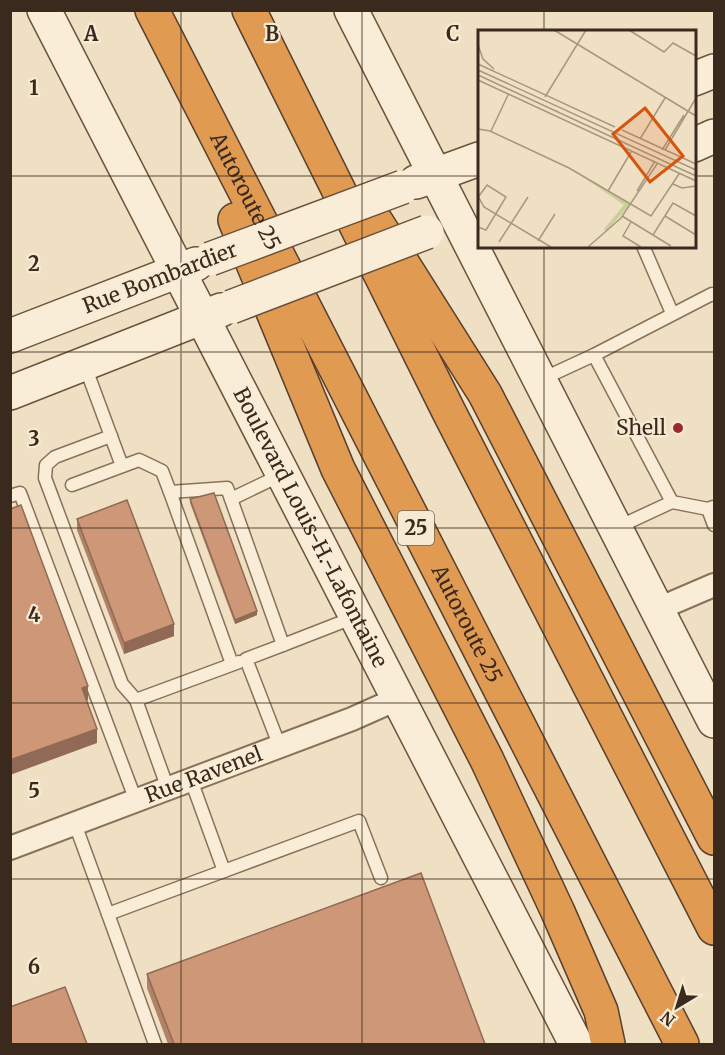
<svg xmlns="http://www.w3.org/2000/svg" width="725" height="1055" font-family="Merriweather,serif">
<style>
.lines{fill:none;stroke-linecap:round;stroke-linejoin:round}
.lane-casing{stroke:#8a7159;stroke-width:15}
.street-casing{stroke:#8a7159;stroke-width:26}
.secondary-casing{stroke:#6c523c;stroke-width:36}
.highway-casing{stroke:#583f2e;stroke-width:36}
.lane{stroke:#faedd7;stroke-width:12}
.street{stroke:#faedd7;stroke-width:22}
.secondary{stroke:#faedd7;stroke-width:33}
.highway{stroke:#e19a52;stroke-width:33}
.secondary-bridge-casing{stroke:#6c523c;stroke-width:36;stroke-linecap:butt}
.secondary-bridge{stroke:#faedd7;stroke-width:33}
.wall{fill:#b18267}
.shaded-wall{fill:#906a54}
.building{fill:#ce9778;stroke:#906a54;stroke-width:1.5}
.grid{fill:none;stroke:#3a2a1e;stroke-width:1.5;stroke-opacity:0.55}
.poi-dot{fill:#9b282f;stroke:#f6ead3;stroke-width:2}
.labels{text-anchor:middle;stroke-width:4.5;stroke-linejoin:round;paint-order:stroke}
.shield{fill:#f6ead3;stroke:#726454;stroke-width:1.5}
.shield-label{font-size:20px;font-weight:bold;fill:#3a2a1e}
.street-label{font-size:21px;fill:#3a2a1e;stroke:#f6ead3}
.poi-label{font-size:21px;fill:#3a2a1e;stroke:#f6ead3;text-anchor:end}
.inset-road{fill:none;stroke:#a79781;stroke-width:1.5}
.view{fill:#d7540e;fill-opacity:0.15;stroke:#d7540e;stroke-width:3}
.inset-edge{fill:none;stroke:#3a2a1e;stroke-width:3}
.grid-label{font-size:20px;text-anchor:middle;font-weight:bold;fill:#3a2a1e;stroke:#f6ead3;stroke-width:4.5;stroke-linejoin:round;paint-order:stroke}
</style>
<rect width="100%" height="100%" fill="#efe0c3"/>
<g class="lines">
<g class="lane-casing">
<g id="lane">
<path d="M643 246 672 313"/>
<path d="M594 355 712 294 714 295"/>
<path d="M85 366 122 466"/>
<path d="M540 380 594 355 672 502 708 509"/>
<path d="M111 436 55 457 46 465 45 478 122 684 136 700 168 789"/>
<path d="M281 475 231 499 283 645 355 617"/>
<path d="M72 485 139 460 162 471 170 492"/>
<path d="M10 496 20 493 136 801"/>
<path d="M231 499 227 488 170 492 232 664"/>
<path d="M713 507 708 509 714 525"/>
<path d="M616 528 672 502"/>
<path d="M136 700 239 662"/>
<path d="M280 747 246 659 283 645"/>
<path d="M191 780 224 871 359 821 381 878"/>
<path d="M75 824 108 914 224 871"/>
<path d="M108 914 155 1044"/>
</g>
</g>
<g class="street-casing">
<g id="street">
<path d="M658 609 714 585"/>
<path id="s1" d="M10 848 352 719 397 699"/>
</g>
</g>
<g class="secondary-casing">
<g id="secondary">
<path id="s2" d="M44 10 576 1044"/>
<path d="M351 10 714 721"/>
<path d="M694 79 714 71"/>
<path d="M694 145 714 136"/>
<path d="M416 182 479 159"/>
<path d="M10 336 196 264"/>
<path d="M10 393 221 310"/>
</g>
</g>
<g class="highway-casing">
<g id="highway">
<path id="s3" d="M152 10 682 1044"/>
<path d="M249 10 449 412 714 928"/>
<path d="M235 220 338 469 487 760 558 912 601 1011 608 1044"/>
<path d="M377 223 485 394 714 838"/>
</g>
</g>
<use href="#lane" class="lane"/>
<use href="#street" class="street"/>
<use href="#secondary" class="secondary"/>
<use href="#highway" class="highway"/>
<g class="secondary-bridge-casing">
<g id="secondary-bridge">
<path d="M210 259 403 187"/>
<path d="M231 307 427 232"/>
</g>
</g>
<use href="#secondary-bridge" class="secondary-bridge"/>
</g>
<g class="wall">
<path d="M190 499 257 615 235 624 190 503Z"/>
<path d="M77 519 174 636 124 654 77 530Z"/>
<path d="M147 974 485 1044H168L147 988Z"/>
</g>
<g class="shaded-wall">
<path d="M257 611V615L235 624V620Z"/>
<path d="M174 624V636L124 654V643Z"/>
<path d="M88 686V700L82 702V688Z"/>
<path d="M97 729V743L10 775V760Z"/>
</g>
<g class="building">
<path d="M214 493 257 611 235 620 190 499Z"/>
<path d="M127 500 174 624 124 643 77 519Z"/>
<path d="M21 505 88 686 82 688 97 729 10 760V509Z"/>
<path d="M421 873 485 1044H174L147 974Z"/>
<path d="M65 987 87 1044H10V1007Z"/>
</g>
<path class="grid" d="M181 10V1044M362 10V1044M544 10V32M10 176H479M694 176H714M544 246V1044M10 352H714M10 528H714M10 703H714M10 879H714"/>
<circle class="poi-dot" cx="678" cy="428" r="6"/>
<g class="labels">
<rect class="shield" x="398" y="511" width="36" height="34" rx="4.5"/>
<g class="shield-label">
<text x="416" y="535">25</text>
</g>
<g class="street-label">
<text dy="7" stroke="none"><textPath href="#s3" startOffset="204">Autoroute 25</textPath></text>
<text transform="translate(160 278) rotate(-21)" y="7">Rue Bombardier</text>
<text dy="7" stroke="none"><textPath href="#s2" startOffset="582">Boulevard Louis-H.-Lafontaine</textPath></text>
<text dy="7" stroke="none"><textPath href="#s3" startOffset="690">Autoroute 25</textPath></text>
<text dy="7" stroke="none"><textPath href="#s1" startOffset="207">Rue Ravenel</textPath></text>
</g>
<g class="poi-label">
<text x="666" y="435">Shell</text>
</g>
</g>
<g transform="translate(478 30)">
<rect width="218" height="218" fill="#efe0c3"/>
<path d="M95 140 152 174 128 202 126 199 146 175Z" fill="#cace97"/>
<path class="inset-road" d="M76 0 218 86M151 0 186 22 195 13 218 26M0 15 5 29 16 39M0 34 137 97M0 40 218 140M0 45 218 146M0 50 218 151M67 67 108 0M0 99 12 101 91 138 173 186 201 144M144 100 218 134M13 101 30 65M162 109 187 68M184 120 206 85M187 120 218 68M195 154 204 158 218 156M130 161 153 122M159 161 177 131M0 166 6 177 73 217M144 186 193 216M187 186 218 205M153 192 145 206 163 217M0 197 8 200 28 167 9 155 1 166M175 205 195 173 218 186M60 211 77 184M21 212 50 167M110 217 143 188 179 134"/>
<path class="view" d="M167 78 205 126 172 152 135 104Z"/>
<rect width="218" height="218" class="inset-edge"/>
</g>
<g class="grid-label">
<text x="91" y="41">A</text>
<text x="272" y="41">B</text>
<text x="453" y="41">C</text>
<text x="34" y="95">1</text>
<text x="34" y="271">2</text>
<text x="34" y="446">3</text>
<text x="34" y="622">4</text>
<text x="34" y="798">5</text>
<text x="34" y="974">6</text>
</g>
<rect width="725" height="1055" fill="none" stroke="#3a2a1e" stroke-width="24"/>
<g transform="translate(677 1007) rotate(218)" stroke="#f6ead3" stroke-width="4.5" paint-order="stroke">
<path d="M0-4.5L10 22L0 15L-10 22Z" fill="#3a2a1e"/>
<text y="-9" font-size="16" font-weight="bold" text-anchor="middle" fill="#3a2a1e">N</text>
</g>
</svg>
